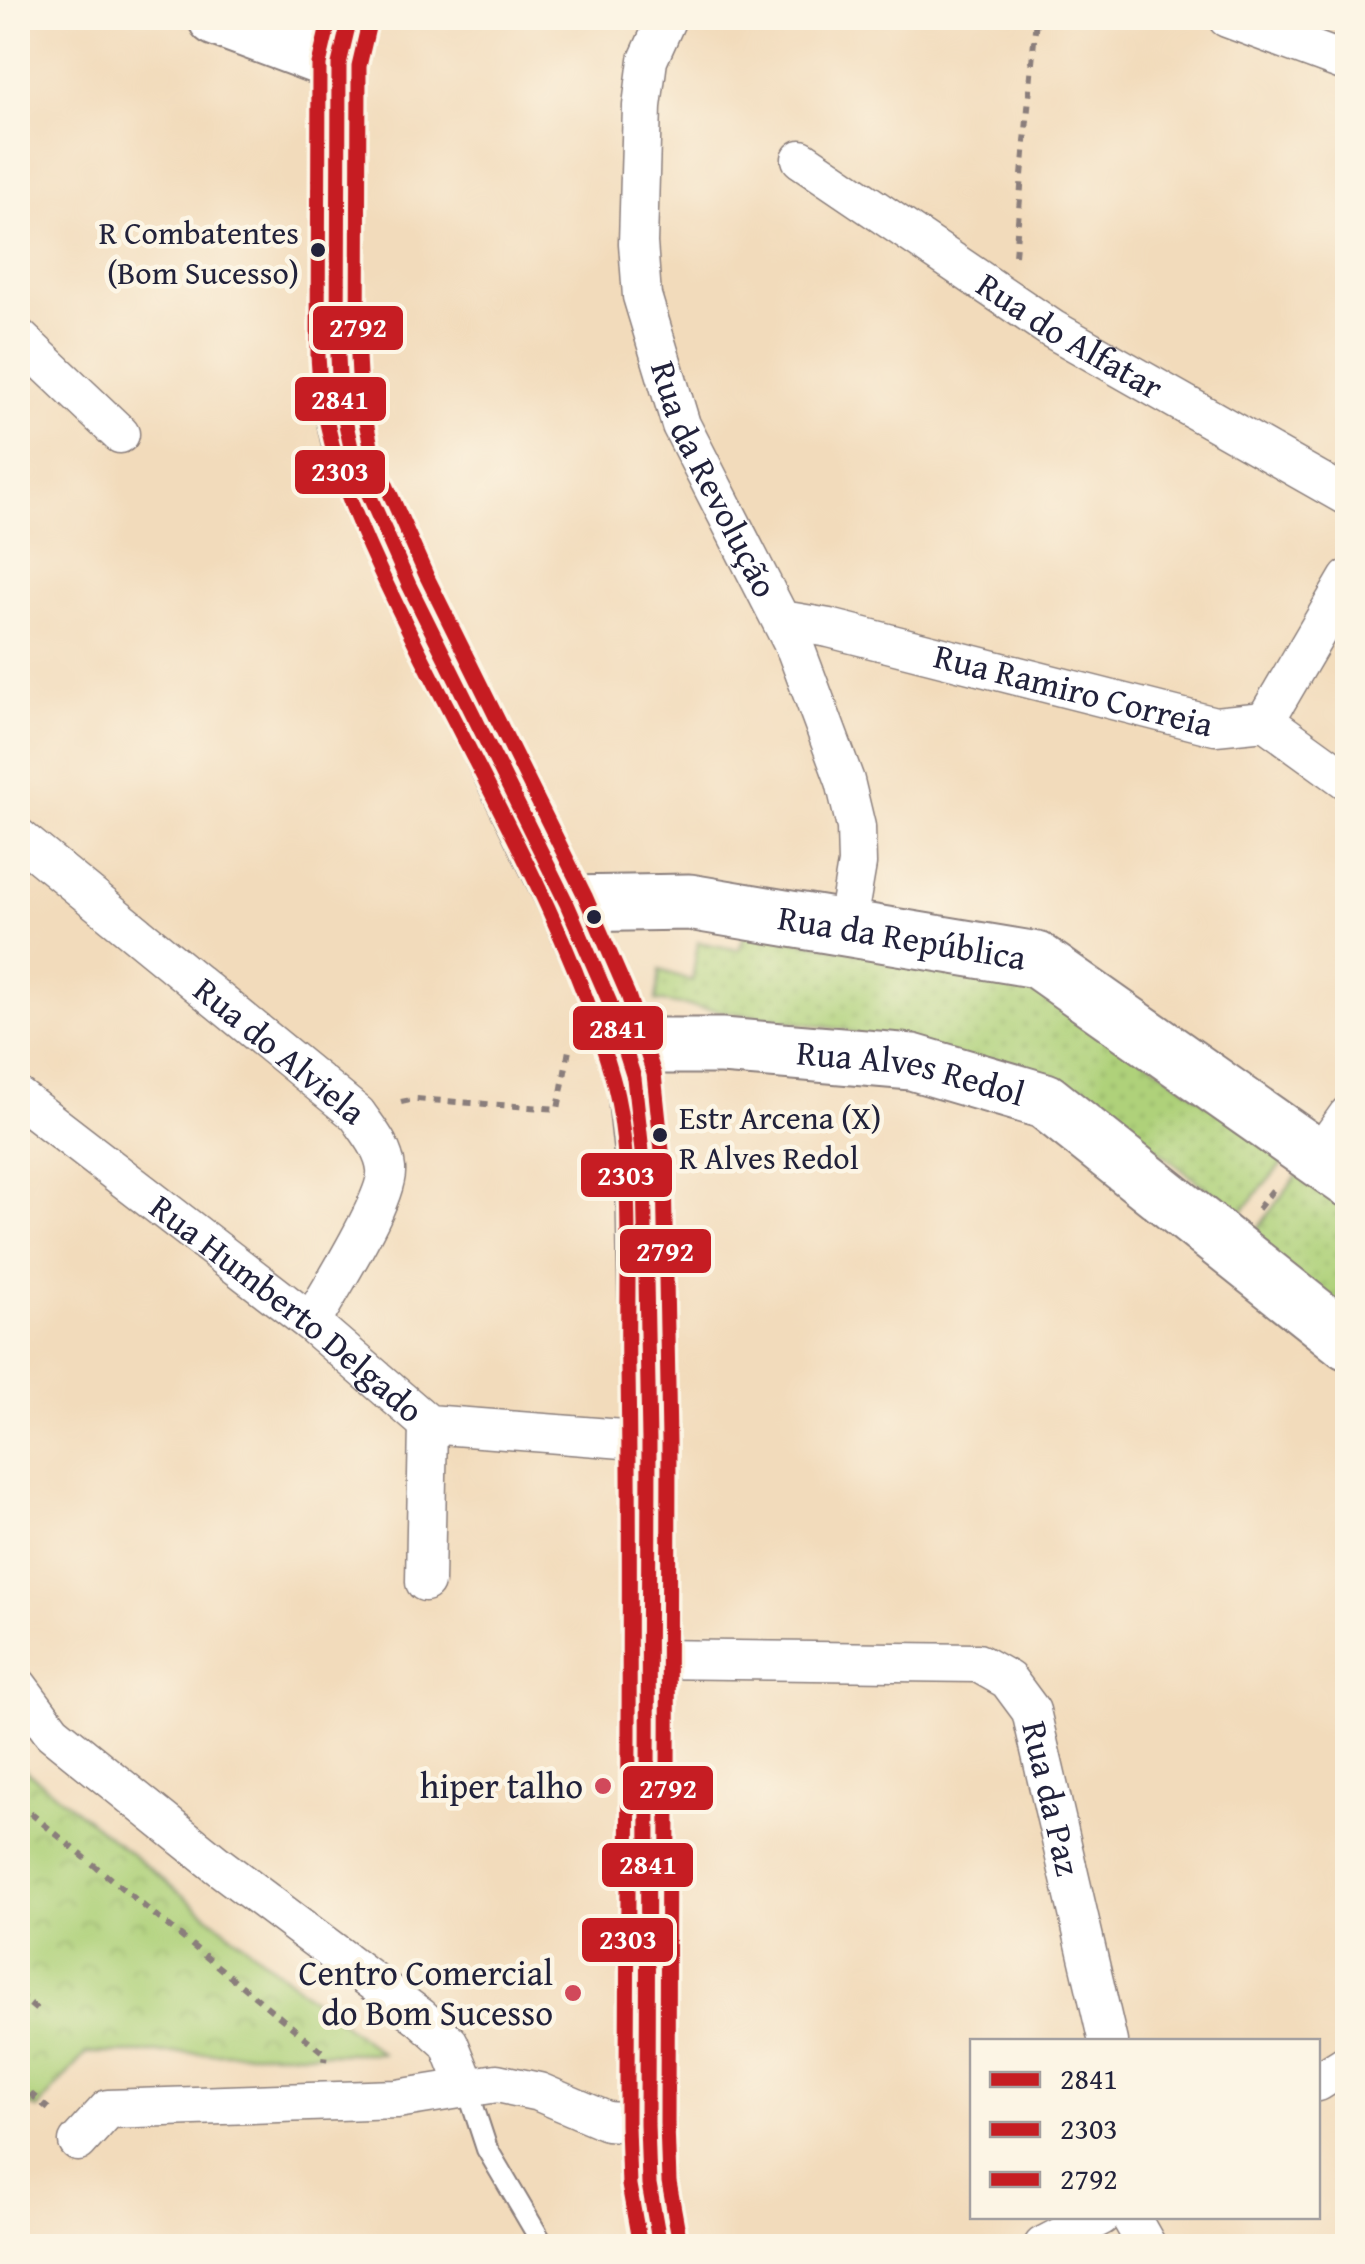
<svg xmlns="http://www.w3.org/2000/svg" width="1365" height="2264" font-family="'Gentium Book Plus',serif">
<style>
.grass{fill:url(#grass-dots);stroke:#687a5a;stroke-width:2.5}
.park{fill:url(#park-crowns);stroke:#687a5a;stroke-width:2.5}
.lines{fill:none;stroke-linecap:round;stroke-linejoin:round}
.lane-casing{stroke:#8a7e7b;stroke-width:24}
.street-casing{stroke:#8a7e7b;stroke-width:41}
.secondary-casing{stroke:#8a7e7b;stroke-width:59}
.path{stroke:#8a7e7b;stroke-width:6;stroke-dasharray:8 8;stroke-linecap:butt}
.lane{stroke:#fff;stroke-width:20}
.street{stroke:#fff;stroke-width:38}
.secondary{stroke:#fff;stroke-width:55}
.bus-1-casing{stroke:#fcf5e5;stroke-width:22}
.bus-2-casing{stroke:#fcf5e5;stroke-width:22}
.bus-3-casing{stroke:#fcf5e5;stroke-width:22}
.bus-1{stroke:#c61d23;stroke-width:15}
.bus-2{stroke:#c61d23;stroke-width:15}
.bus-3{stroke:#c61d23;stroke-width:15}
.bus-dot{fill:#22223b;stroke:#fcf5e5;stroke-width:4}
.poi-dot{fill:#d1495b;stroke:#fcf5e5;stroke-width:4}
.labels{text-anchor:middle;stroke-width:9;stroke-linejoin:round;paint-order:stroke}
.bus-label{font-size:32px;fill:#22223b;stroke:#fcf5e5;text-anchor:end}
.street-label{font-size:35px;fill:#22223b;stroke:#fcf5e5}
.poi-label{font-size:35px;fill:#22223b;stroke:#fcf5e5;text-anchor:end}
.line-badge{stroke:#fcf5e5;stroke-width:4}
.badge-label{font-size:28px;text-anchor:middle;font-weight:bold;fill:#fff}
</style>
<defs>
<pattern id="grass-dots" width="8" height="8" patternUnits="userSpaceOnUse" patternTransform="scale(2.5)"><rect width="8" height="8" fill="#afd17a"/><path d="M2 2h.1M6 6h.1" fill="none" stroke="#96b36a" stroke-width="1.8" stroke-linecap="round"/></pattern>
<pattern id="park-crowns" width="20" height="18" patternUnits="userSpaceOnUse" patternTransform="scale(2.5)"><rect width="20" height="18" fill="#afd17a"/><path d="M2 6a3 3 0 1 1 6 0M12 15a3 3 0 1 1 6 0" fill="none" stroke="#96b36a"/></pattern>
</defs>
<rect width="100%" height="100%" fill="#fcf5e5"/>
<filter id="ink" filterUnits="userSpaceOnUse"><feTurbulence type="fractalNoise" baseFrequency=".01" numOctaves="2"/><feDisplacementMap in="SourceGraphic" scale="20" xChannelSelector="R" yChannelSelector="G"/><feConvolveMatrix kernelMatrix="1 2 1 2 8 2 1 2 1" color-interpolation-filters="sRGB"/></filter>
<filter id="wash" filterUnits="userSpaceOnUse"><feTurbulence type="fractalNoise" baseFrequency=".0048" numOctaves="4" result="noise"/><feDisplacementMap in="SourceGraphic" scale="40" xChannelSelector="R" yChannelSelector="G"/><feGaussianBlur stdDeviation="2.25" result="paint"/><feColorMatrix in="noise" values="0 0 0 0 0 0 0 0 0 0 0 0 0 0 0 0 0 1.4 0 .05"/><feComposite in="paint" operator="in"/></filter>
<g filter="url(#wash)">
<rect width="100%" height="100%" fill="#f2dbbb"/>
<g class="grass">
<path d="M746 931 1038 984 1287 1158 1239 1215 1143 1138 1127 1147 845 1030 656 1001 660 970 692 981 698 942 739 950Z"/>
<path d="M1302 1169 1347 1206V1325L1250 1238Z"/>
</g>
<path class="park" d="M18 1764 381 2053H86L37 2109 18 2096Z"/>
</g>
<g filter="url(#ink)">
<g class="lines">
<g class="lane-casing">
<path id="lane" d="M467 2088 487 2149 544 2246"/>
</g>
<g class="street-casing">
<g id="street">
<path id="s1" d="M667 18 648 60 642 106 638 243 642 296 681 425 796 650 845 781 856 827 857 864 846 928"/>
<path d="M1227 18 1348 63"/>
<path id="s2" d="M801 159 1052 329 1348 497"/>
<path d="M18 337 120 434"/>
<path id="s3" d="M782 620 829 628 1215 726 1265 721 1348 781"/>
<path d="M1265 721 1348 579"/>
<path id="s4" d="M18 837 357 1114C368 1130 384 1148 386 1169 389 1198 328 1293 311 1323"/>
<path id="s5" d="M18 1097 311 1323 428 1424 649 1441"/>
<path d="M1319 1156 1348 1115"/>
<path d="M425 1582 428 1424"/>
<path id="s6" d="M651 1659 978 1663 1008 1680 1031 1711 1108 2042"/>
<path d="M18 1686 52 1732 216 1864 420 2017 449 2043 467 2088"/>
<path d="M1318 2082 1348 2063"/>
<path d="M78 2142 108 2109 397 2099 497 2083 539 2092 607 2121 647 2124"/>
<path d="M1130 2216 1147 2246"/>
<path d="M1043 2246 1101 2216"/>
</g>
</g>
<g class="secondary-casing">
<g id="secondary">
<path d="M216 18 339 64"/>
<path d="M350 18 339 64 338 356 340 397 354 461 409 585 567 904 610 1003 634 1078 644 1170 649 1441 647 2124 649 2184 660 2246"/>
<path id="s7" d="M567 904 689 902 1037 960 1348 1179"/>
<path id="s8" d="M625 1046H722L912 1062 1045 1101 1348 1342"/>
</g>
</g>
<g class="path">
<path d="M1015 255 1036 18"/>
<path d="M401 1102 415 1099 558 1109 569 1050"/>
<path d="M1258 1209 1275 1187"/>
<path d="M18 1803 325 2054 324 2061"/>
<path d="M18 1994 38 2011"/>
<path d="M18 2083 51 2111"/>
</g>
<use href="#lane" class="lane"/>
<use href="#street" class="street"/>
<use href="#secondary" class="secondary"/>
<g class="bus-1-casing">
<path id="bus-1" d="M350 18 339 64 338 356 340 397 354 461 409 585 567 904 610 1003 634 1078 644 1170 649 1441 647 2124 649 2184 660 2246"/>
</g>
<g class="bus-2-casing">
<path id="bus-2" d="M330 18 319 64 318 356C323 462 372 555 418 649 487 788 569 927 612 1076 635 1154 626 1286 628 1370 632 1621 627 1873 627 2125L629 2185 640 2246"/>
</g>
<g class="bus-3-casing">
<path id="bus-3" d="M369 23 359 66 358 356 360 394 373 455 427 577 585 896 628 995 654 1074 664 1170 669 1441 667 2124 669 2182 680 2243"/>
</g>
<use href="#bus-1" class="bus-1"/>
<use href="#bus-2" class="bus-2"/>
<use href="#bus-3" class="bus-3"/>
</g>
</g>
<g class="bus-dot">
<circle cx="318" cy="250" r="9"/>
<circle cx="594" cy="917" r="9"/>
<circle cx="660" cy="1135" r="9"/>
</g>
<g class="poi-dot">
<circle cx="603" cy="1786" r="10"/>
<circle cx="573" cy="1993" r="10"/>
</g>
<g class="labels">
<g class="bus-label">
<text x="299" y="244">R Combatentes<tspan x="299" dy="40">(Bom Sucesso)</tspan></text>
<text x="679" y="1129" text-anchor="start">Estr Arcena (X)<tspan x="679" dy="40">R Alves Redol</tspan></text>
</g>
<g class="street-label">
<text dy="12" stroke="none"><textPath href="#s2" startOffset="322">Rua do Alfatar</textPath></text>
<text dy="12" stroke="none"><textPath href="#s1" startOffset="480">Rua da Revolução</textPath></text>
<text dy="12" stroke="none"><textPath href="#s3" startOffset="300">Rua Ramiro Correia</textPath></text>
<text dy="12" stroke="none"><textPath href="#s7" startOffset="338">Rua da República</textPath></text>
<text dy="12" stroke="none"><textPath href="#s4" startOffset="338">Rua do Alviela</textPath></text>
<text dy="12" stroke="none"><textPath href="#s8" startOffset="288">Rua Alves Redol</textPath></text>
<text dy="12" stroke="none"><textPath href="#s5" startOffset="342">Rua Humberto Delgado</textPath></text>
<text dy="12" stroke="none"><textPath href="#s6" startOffset="490">Rua da Paz</textPath></text>
</g>
<g class="poi-label">
<text x="583" y="1798">hiper talho</text>
<text x="553" y="1985">Centro Comercial<tspan x="553" dy="40">do Bom Sucesso</tspan></text>
</g>
</g>
<g class="line-badge">
<rect x="311" y="304" width="94" height="48" rx="10" fill="#c61d23"/>
<rect x="293" y="375" width="95" height="48" rx="10" fill="#c61d23"/>
<rect x="293" y="448" width="94" height="48" rx="10" fill="#c61d23"/>
<rect x="571" y="1004" width="94" height="48" rx="10" fill="#c61d23"/>
<rect x="579" y="1151" width="95" height="48" rx="10" fill="#c61d23"/>
<rect x="618" y="1227" width="95" height="48" rx="10" fill="#c61d23"/>
<rect x="621" y="1764" width="94" height="48" rx="10" fill="#c61d23"/>
<rect x="600" y="1841" width="95" height="48" rx="10" fill="#c61d23"/>
<rect x="580" y="1916" width="95" height="48" rx="10" fill="#c61d23"/>
</g>
<g class="badge-label">
<text x="358" y="337">2792</text>
<text x="340" y="409">2841</text>
<text x="340" y="481">2303</text>
<text x="618" y="1038">2841</text>
<text x="626" y="1185">2303</text>
<text x="665" y="1261">2792</text>
<text x="668" y="1798">2792</text>
<text x="648" y="1874">2841</text>
<text x="628" y="1949">2303</text>
</g>
<rect width="1365" height="2264" fill="none" stroke="#fcf5e5" stroke-width="60"/>
<rect x="970" y="2039" width="350" height="180" fill="#fcf5e5" stroke="#a5a1a1" stroke-width="2.5"/>
<rect x="990" y="2072" width="50" height="15" fill="#c61d23" stroke="#a5a1a1" stroke-width="2.5"/>
<text x="1060" y="2089" font-size="30" fill="#22223b">2841</text>
<rect x="990" y="2122" width="50" height="15" fill="#c61d23" stroke="#a5a1a1" stroke-width="2.5"/>
<text x="1060" y="2139" font-size="30" fill="#22223b">2303</text>
<rect x="990" y="2172" width="50" height="15" fill="#c61d23" stroke="#a5a1a1" stroke-width="2.5"/>
<text x="1060" y="2189" font-size="30" fill="#22223b">2792</text>
</svg>
